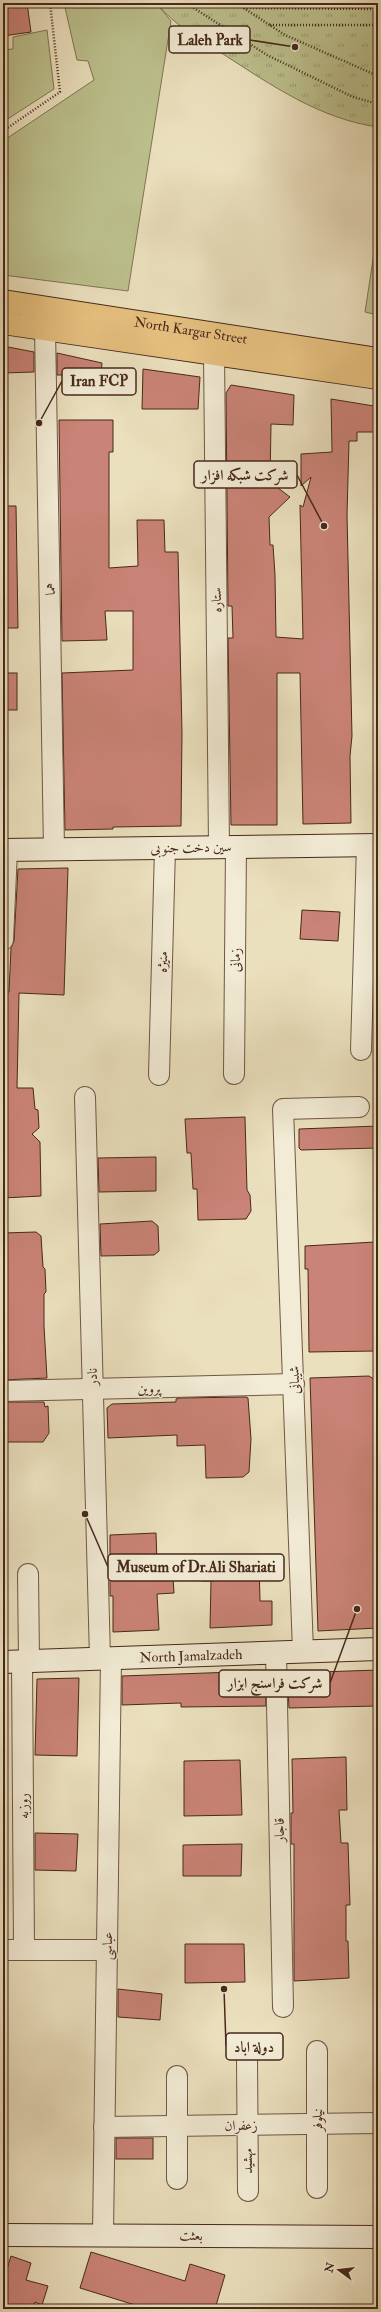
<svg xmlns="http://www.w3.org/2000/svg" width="381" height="2312" font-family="'IM FELL Double Pica',Amiri,serif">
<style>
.grass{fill:#bcc18e;stroke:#827454}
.park{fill:url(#park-tufts);stroke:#827454}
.building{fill:#ca8377;stroke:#47281a}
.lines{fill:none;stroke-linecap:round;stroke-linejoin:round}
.street-casing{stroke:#705643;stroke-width:22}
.secondary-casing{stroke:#47281a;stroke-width:24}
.primary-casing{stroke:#47281a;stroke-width:24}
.path{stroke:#47281a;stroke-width:2.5;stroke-dasharray:1 2;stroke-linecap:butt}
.street{stroke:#f2ebd5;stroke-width:20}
.secondary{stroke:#f2ebd5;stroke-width:22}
.primary{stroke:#e6c07f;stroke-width:22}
.labels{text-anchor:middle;stroke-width:3;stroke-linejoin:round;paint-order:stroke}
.street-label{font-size:14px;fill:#47281a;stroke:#f2ebd5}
.leader{fill:none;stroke:#47281a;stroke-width:1.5}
.callout-dot{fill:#47281a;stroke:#f2ebd5;stroke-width:1.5}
.callout{fill:#f2ebd5;stroke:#47281a;stroke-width:1.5}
.callout-label{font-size:15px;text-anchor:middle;font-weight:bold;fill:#47281a}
</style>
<defs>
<pattern id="park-tufts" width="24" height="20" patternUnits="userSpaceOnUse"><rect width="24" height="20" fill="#bcc18e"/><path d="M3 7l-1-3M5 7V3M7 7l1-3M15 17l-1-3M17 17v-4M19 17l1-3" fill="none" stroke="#9b9d73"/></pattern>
</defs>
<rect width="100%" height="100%" fill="#ebe0be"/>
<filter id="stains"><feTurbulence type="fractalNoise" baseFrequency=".005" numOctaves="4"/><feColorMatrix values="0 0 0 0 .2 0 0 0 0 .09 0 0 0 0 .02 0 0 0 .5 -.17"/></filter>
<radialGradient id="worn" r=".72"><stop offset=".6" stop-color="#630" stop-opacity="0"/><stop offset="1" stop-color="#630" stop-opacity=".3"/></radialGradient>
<g class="grass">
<path d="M64 3H156L171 21 128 291 3 275V141L94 80 88 61 77 60Z"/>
<path d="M47 30 54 89 3 122V50L13 49V37Z"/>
<path d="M378 227V315L365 312Z"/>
</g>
<path class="park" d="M156 3H378V127C320 119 271 85 223 54 197 38 176 26 156 3Z"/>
<g class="building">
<path d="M3 3H27L31 32 3 36Z"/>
<path d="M3 346 34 352V372L3 373Z"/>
<path d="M57 353 102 363 101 375H57Z"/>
<path d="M143 369 200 377 198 409H142Z"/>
<path d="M231 385 294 395 293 425 271 424 270 482 290 497 269 517 270 545H273L275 575 276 637 303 639 300 505 303 507 311 477 301 486V454L332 452 331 399 374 406 376 432H357V441H349L347 515 352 736 350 756 351 823 303 824 300 673H277V825H231L228 638H233L232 606H228L226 393Z"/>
<path d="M59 420H113V452H109V568L138 566 137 520H164L165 552H178L182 733 181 826 113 827V829L65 830 62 673 133 670V611H105L107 640 62 641Z"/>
<path d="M3 506H16L18 628H3Z"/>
<rect x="3" y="673" width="14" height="37"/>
<path d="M68 868 64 995 19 993 17 1088H33L35 1109 38 1110 39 1128 32 1134 40 1142 41 1196 3 1198V992H9L11 948 14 941 18 869Z"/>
<path d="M302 910 340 912 338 941 300 939Z"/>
<path d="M245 1117 247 1190 250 1195 251 1211 246 1219 198 1220 197 1189H193L191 1153H187L185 1119Z"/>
<path d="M378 1126 377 1148 301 1150 299 1148V1129Z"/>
<path d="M156 1157V1191L99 1192 98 1158Z"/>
<path d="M152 1221 158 1226 159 1251 154 1255 101 1256 100 1224Z"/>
<path d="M36 1232 41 1236 43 1267 45 1269 46 1292 44 1294V1326L47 1378 3 1380V1233Z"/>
<path d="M375 1242 376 1351 309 1352 308 1269H305V1246Z"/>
<path d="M369 1376 377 1381 376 1395 374 1396V1478L375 1589H378V1628L318 1631 310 1378Z"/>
<path d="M246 1397 248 1398 251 1439 249 1472 243 1477 206 1478 205 1445 177 1446V1435L108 1438 107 1408 112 1404 176 1402V1399L180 1398Z"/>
<path d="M3 1402H44L45 1407 48 1406 49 1433 43 1442H3Z"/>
<path d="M156 1533 157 1563 172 1562 174 1593 157 1594 159 1630 113 1632V1596H110V1535Z"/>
<path d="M259 1561 260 1601H272V1625L210 1628 211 1581H202L201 1562Z"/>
<path d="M378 1670V1706L289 1708 288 1689 291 1673Z"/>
<path d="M262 1671 265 1672 266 1706 181 1707V1703L122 1705V1676Z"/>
<path d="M79 1678 77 1756 35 1755 37 1679Z"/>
<path d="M346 1757 347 1810H339L341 1843H348L350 1905H346V1941H348L349 1978 294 1981V1844H291V1813H293L292 1759Z"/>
<path d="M240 1760 242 1815 184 1816V1761Z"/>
<path d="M35 1833 78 1834 76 1871 35 1870Z"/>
<path d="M242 1844 241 1876H183V1845Z"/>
<path d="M185 1944H244L245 1982 185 1983Z"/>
<path d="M118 1989 162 1994 160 2020 118 2017Z"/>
<rect x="116" y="2138" width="37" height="21"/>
<path d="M91 2252 185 2281 190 2264 225 2275 215 2309H148L80 2288Z"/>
<path d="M11 2256 31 2263 26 2280 48 2286 42 2305 35 2302 33 2309H3L8 2285 3 2282Z"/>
</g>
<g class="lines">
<g class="street-casing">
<g id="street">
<path d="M45 329 54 849"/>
<path d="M214 353 219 847"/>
<path d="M3 940 7 850"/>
<path d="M361 1050 367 845"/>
<path d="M234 1074 236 847"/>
<path d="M159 1075 165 848"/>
<path d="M85 1097 100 1658"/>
<path d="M3 1391 294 1384"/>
<path d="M28 1574 29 1661"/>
<path d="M303 1651 283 1109 359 1107"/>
<path d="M276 1652 283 2007"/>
<path d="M22 1661 24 1950"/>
<path d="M3 1950H107"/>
<path d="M317 2051V2188"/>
<path d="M247 2058 248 2191"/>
<path d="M104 2127 378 2123"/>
<path d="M177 2179V2076"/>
<path d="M103 2234 111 1658"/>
</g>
</g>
<g class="secondary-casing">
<g id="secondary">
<path d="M3 850 378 845"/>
<path id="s1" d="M3 1662 378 1649"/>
<path d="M3 2235 378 2237"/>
</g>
</g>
<g class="primary-casing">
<g id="primary">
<path id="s2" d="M3 301 378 359"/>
<path d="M3 323 378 378"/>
</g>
</g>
<g class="path">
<path d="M186 3 267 55 353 97 378 104"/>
<path d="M236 3 285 35 378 76"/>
<path d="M244 8 378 9"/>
<path d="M270 25H378"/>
<path d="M3 131 60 92 50 3"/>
</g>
<use href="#street" class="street"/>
<use href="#secondary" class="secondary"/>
<use href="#primary" class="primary"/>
</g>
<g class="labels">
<g class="street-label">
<text dy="5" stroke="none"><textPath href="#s2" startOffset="190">North Kargar Street</textPath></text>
<text transform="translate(50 589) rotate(-91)" y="5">هما</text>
<text transform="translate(216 600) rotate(-91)" y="5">ستاره</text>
<text transform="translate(191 847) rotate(-1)" y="5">سین دخت جنوبی</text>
<text transform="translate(235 960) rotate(-89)" y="5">زمانی</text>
<text transform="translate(162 962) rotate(-88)" y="5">منیژه</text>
<text transform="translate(92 1377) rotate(-92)" y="5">نادر</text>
<text transform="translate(294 1380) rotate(-92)" y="5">شیبانی</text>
<text transform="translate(149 1388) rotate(-1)" y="5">پروین</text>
<text dy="5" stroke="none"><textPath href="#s1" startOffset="188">North Jamalzadeh</textPath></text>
<text transform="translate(23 1806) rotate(-90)" y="5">روزبه</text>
<text transform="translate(279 1830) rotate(-91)" y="5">قاجار</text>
<text transform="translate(107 1946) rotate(-89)" y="5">عباسی</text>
<text transform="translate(317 2120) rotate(-90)" y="5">نیلوفر</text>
<text transform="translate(241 2125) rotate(-1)" y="5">زعفران</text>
<text transform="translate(247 2161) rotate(-90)" y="5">مهشید</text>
<text transform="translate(191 2235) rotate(1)" y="5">بعثت</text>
</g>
</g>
<path class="leader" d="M295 47L250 40M39 423L62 381M324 526L297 475M85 1514L108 1567M357 1609L330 1683M224 1989L226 2046"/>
<g class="callout-dot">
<circle cx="295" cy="47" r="4"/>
<circle cx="39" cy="423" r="4"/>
<circle cx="324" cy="526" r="4"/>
<circle cx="85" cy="1514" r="4"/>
<circle cx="357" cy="1609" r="4"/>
<circle cx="224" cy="1989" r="4"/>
</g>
<g class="callout">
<rect x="169" y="26" width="81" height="27" rx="4"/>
<rect x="62" y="368" width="74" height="27" rx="4"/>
<rect x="194" y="461" width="103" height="27" rx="4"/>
<rect x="108" y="1554" width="176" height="27" rx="4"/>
<rect x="219" y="1670" width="111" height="27" rx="4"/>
<rect x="226" y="2033" width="57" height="27" rx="4"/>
</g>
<g class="callout-label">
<text x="210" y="45">Laleh Park</text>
<text x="99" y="386">Iran FCP</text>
<text x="245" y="480">شرکت شبکه افزار</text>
<text x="196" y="1572">Museum of Dr.Ali Shariati</text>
<text x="275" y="1688">شرکت فراسنج ابزار</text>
<text x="254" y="2052">دولة اباد</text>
</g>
<rect width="381" height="2312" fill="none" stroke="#ebe0be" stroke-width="16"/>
<rect x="4" y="4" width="373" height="2304" fill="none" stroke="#47281a" stroke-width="2"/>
<rect x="8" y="8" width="365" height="2296" fill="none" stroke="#47281a"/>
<g transform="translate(339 2270) rotate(285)" stroke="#f2ebd5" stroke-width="3" paint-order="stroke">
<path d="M0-3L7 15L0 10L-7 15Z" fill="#47281a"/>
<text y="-6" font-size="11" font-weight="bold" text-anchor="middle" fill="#47281a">N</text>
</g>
<rect width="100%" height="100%" filter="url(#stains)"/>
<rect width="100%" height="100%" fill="url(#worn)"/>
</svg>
